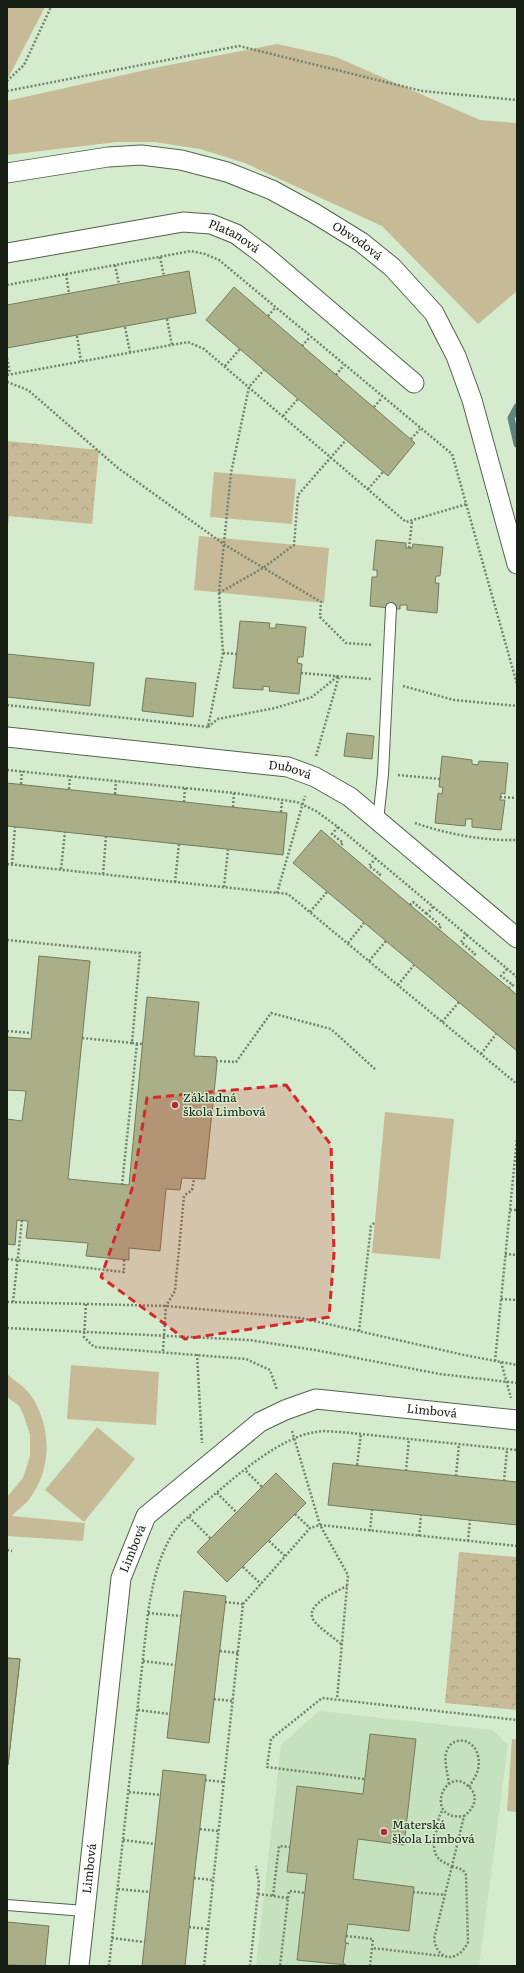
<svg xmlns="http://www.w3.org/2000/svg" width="524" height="1973" font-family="Literata,serif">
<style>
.built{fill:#c6e1bd}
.green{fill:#c7ba97}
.forest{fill:url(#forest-crowns)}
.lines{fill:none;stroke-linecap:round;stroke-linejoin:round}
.stream{stroke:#5e847b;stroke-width:7}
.building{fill:#aaaf88;stroke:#767a5a}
.service-casing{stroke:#51644a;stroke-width:12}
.minor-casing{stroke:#51644a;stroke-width:21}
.path{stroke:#74826e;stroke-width:2.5;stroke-dasharray:2 2;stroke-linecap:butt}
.service{stroke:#fff;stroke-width:10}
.minor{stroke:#fff;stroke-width:19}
.marked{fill:#d62828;fill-opacity:0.2;stroke:#d62828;stroke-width:3;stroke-dasharray:8 5;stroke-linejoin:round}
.poi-dot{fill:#b82738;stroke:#d5ebcd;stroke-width:1.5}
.labels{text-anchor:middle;stroke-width:3;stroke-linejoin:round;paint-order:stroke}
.street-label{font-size:12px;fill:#171f14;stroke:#d5ebcd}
.poi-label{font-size:12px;fill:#171f14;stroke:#d5ebcd;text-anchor:start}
</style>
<defs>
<pattern id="forest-crowns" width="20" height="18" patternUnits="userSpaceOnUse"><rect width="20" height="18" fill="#c7ba97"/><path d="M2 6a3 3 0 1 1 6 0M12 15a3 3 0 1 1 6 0" fill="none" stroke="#aa9f81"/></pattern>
</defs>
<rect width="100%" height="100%" fill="#d5ebcd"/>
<path class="built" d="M319 1711 493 1730 508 1745 479 1966H256L281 1745Z"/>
<g class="green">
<path d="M7 7H45L7 80Z"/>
<path d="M277 44 336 57 480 120 517 123V291L478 324 382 226 245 163 200 149 155 142H117L7 155V101L159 67Z"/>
<path d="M214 472 296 479 292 524 210 517Z"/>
<path d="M199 536 329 548 324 603 194 590Z"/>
<path d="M385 1112 454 1119 440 1259 372 1253Z"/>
<path d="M71 1365 159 1372 156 1425 67 1419Z"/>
<path d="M7 1374C15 1381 26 1388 32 1397 52 1428 52 1471 28 1501 23 1506 17 1510 12 1516L85 1523 83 1541 7 1536V1497L23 1478 30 1456V1435L24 1416 19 1406 7 1397Z"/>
<path d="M97 1427 135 1459 84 1522 45 1490Z"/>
<path d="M512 1739H517V1812L507 1811Z"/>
</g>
<g class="forest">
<path d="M7 441 99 450 92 524 9 516 7 534Z"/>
<path d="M459 1552 517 1557V1710L445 1703Z"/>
</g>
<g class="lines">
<path class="stream" d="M517 407 511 418 517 444"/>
</g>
<g class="building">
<path d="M189 271 196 313 7 348V305Z"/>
<path d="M234 287 415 443 388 476 206 320Z"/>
<path d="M376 540 406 543V548H412L413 544 443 547 440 576H436L435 583H439L437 613 407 610V605H400V609L370 606 372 577H377V570H373Z"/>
<path d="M240 621 270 623 269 628H276V624L306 627 303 657H298L297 663 302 664 299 694 269 691 270 687 263 686V690L233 688Z"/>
<path d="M7 654 94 663 90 706 7 697Z"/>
<path d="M146 678 196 683 193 717 142 711Z"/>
<path d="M347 733 374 736 372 759 344 756Z"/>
<path d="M442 756 472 760V764L478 765 479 761 508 763 505 794 501 793 500 800H505L501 830 472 827V819H466L465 826 435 823 438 793 442 794 443 787H439Z"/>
<path d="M7 783 287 813 283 855 7 826Z"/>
<path d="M321 830 517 995V1051L293 863Z"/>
<path d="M39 956 90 961 68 1179 129 1185 147 997 199 1002 194 1056 216 1057 217 1064 205 1179 182 1178 180 1190 166 1189 160 1251 129 1248V1260L86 1256 88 1243 26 1238 28 1221 17 1220 15 1245 7 1244V1119L22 1121 26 1091 7 1090V1037L31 1039Z"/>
<path d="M333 1463 517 1482V1525L328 1505Z"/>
<path d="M276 1473 306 1503 227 1582 197 1552Z"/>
<path d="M184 1591 226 1596 209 1743 167 1738Z"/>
<path d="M7 1658 20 1659 8 1765H7Z"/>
<path d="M7 1658 20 1659 8 1765H7Z"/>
<path d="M370 1734 416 1739 404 1845 358 1839 353 1879 414 1887 409 1931 348 1924 345 1942 349 1944 346 1943 343 1963 346 1965 297 1960 307 1874 287 1872 297 1786 363 1794Z"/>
<path d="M163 1770 206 1775 194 1878 185 1966H142Z"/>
<path d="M7 1922 49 1926 45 1966 7 1965Z"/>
</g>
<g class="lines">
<g class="service-casing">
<g id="service">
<path d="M378 821 383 774 391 608"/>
<path d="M7 1905 85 1911"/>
</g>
</g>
<g class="minor-casing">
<g id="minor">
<path id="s1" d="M7 173 108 157 141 155 181 160 227 172 272 190 314 213 361 242 392 267 434 313 456 356 472 400 517 564"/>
<path id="s2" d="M7 253 183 222 211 224 236 234 264 255 414 383"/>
<path id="s3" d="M7 737 288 767 315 777 350 797 517 938"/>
<path id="s4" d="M79 1966 121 1578 146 1516 260 1422 285 1410 316 1399 517 1420"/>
</g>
</g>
<g class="path">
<path d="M7 81 24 65 51 7"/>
<path d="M7 91 239 46 422 91 517 100"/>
<path d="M160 257 164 276"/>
<path d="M115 265 119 284"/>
<path d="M66 274 69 293"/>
<path d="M7 285 191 251 205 254 219 260 452 454 517 684"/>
<path d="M268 316 275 308"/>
<path d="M167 319 172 345"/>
<path d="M125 327 130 352"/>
<path d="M77 336 81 361"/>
<path d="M302 346 310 337"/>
<path d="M7 358 10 374"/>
<path d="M225 366 240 349"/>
<path d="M7 375 188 342 204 349 406 522 467 504"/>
<path d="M336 375 344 365"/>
<path d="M7 382 28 390 118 468 225 545 321 602 320 617 346 643 373 645"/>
<path d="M374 407 382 398"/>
<path d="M283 416 298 399"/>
<path d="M411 439 420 429"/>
<path d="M368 489 383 472"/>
<path d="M409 548 412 521"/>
<path d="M219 593 263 568 294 545 298 495 346 440"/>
<path d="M223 653 236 654"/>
<path d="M301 673 371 679"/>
<path d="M403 686 454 700 517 706"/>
<path d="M7 705 208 727 223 653 219 593 231 473 249 387 264 370"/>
<path d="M208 727 218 719 275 708 312 697 338 676"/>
<path d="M316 756 339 676"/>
<path d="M7 770 234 793 297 802 316 811 338 827 517 977"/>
<path d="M398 775 440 779"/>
<path d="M21 784 22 771"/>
<path d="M69 789 70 776"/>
<path d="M115 794 116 781"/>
<path d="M500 797 517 798"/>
<path d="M184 802 185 788"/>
<path d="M233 807 234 793"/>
<path d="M281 812 282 800"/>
<path d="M415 823C447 834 484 841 517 840"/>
<path d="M338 827 332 834 343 843 340 846"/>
<path d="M376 858 369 866 380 874 378 878"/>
<path d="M7 864 288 894 517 1084"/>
<path d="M12 864 15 827"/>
<path d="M61 869 65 832"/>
<path d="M103 874 106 837"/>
<path d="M175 882 179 844"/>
<path d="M224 887 228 850"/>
<path d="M277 893 305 796"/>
<path d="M410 905 413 902 427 914"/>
<path d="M433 907 427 914 441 926 439 929"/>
<path d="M310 912 327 892"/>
<path d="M467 934 461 942 475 954 472 957"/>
<path d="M7 940 140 953 132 1043 82 1038"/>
<path d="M348 943 364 923"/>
<path d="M369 961 386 941"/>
<path d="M507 969 501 976 513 985 509 988"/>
<path d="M398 985 414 965"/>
<path d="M442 1022 459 1002"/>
<path d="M7 1031 31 1033"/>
<path d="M132 1043 143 1044"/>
<path d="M481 1054 496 1034"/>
<path d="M216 1061 236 1062 271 1013 331 1029 376 1070"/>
<path d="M122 1185 137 1043"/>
<path d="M510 1210H517"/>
<path d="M505 1254 517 1255"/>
<path d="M7 1259 124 1272V1260"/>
<path d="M501 1299 517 1300"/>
<path d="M7 1302 166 1306 301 1318 464 1355 517 1365"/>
<path d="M13 1302 22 1220"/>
<path d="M86 1304 84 1337 94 1347 246 1359 270 1370 277 1390"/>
<path d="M7 1328 249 1340 315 1350 440 1374 517 1383"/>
<path d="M359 1331 371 1226 375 1222"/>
<path d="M163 1351 166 1306 175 1291 184 1196 192 1190 194 1179"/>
<path d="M197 1354 202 1443"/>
<path d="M495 1361 517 1138"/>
<path d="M501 1362 511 1398"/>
<path d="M292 1431 320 1525 348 1575 337 1699"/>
<path d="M357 1465 361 1434"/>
<path d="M246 1471 262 1487"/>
<path d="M406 1471 409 1439"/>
<path d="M456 1476 459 1444"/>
<path d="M504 1481 507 1450"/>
<path d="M217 1493 237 1513"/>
<path d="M295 1514 310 1528"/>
<path d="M189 1517 211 1539"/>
<path d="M370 1531 372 1510"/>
<path d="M419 1536 421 1515"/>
<path d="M269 1541 285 1556"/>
<path d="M468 1541 470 1520"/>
<path d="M7 1550 12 1551"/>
<path d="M243 1567 261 1584"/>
<path d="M225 1602 243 1604"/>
<path d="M148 1613 181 1616"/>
<path d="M341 1644C333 1637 322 1630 315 1622 301 1606 336 1592 347 1586"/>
<path d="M220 1651 238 1653"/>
<path d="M143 1661 175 1665"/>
<path d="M214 1699 233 1701"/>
<path d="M138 1710 170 1714"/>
<path d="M364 1779 267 1767 271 1739 322 1698 517 1720"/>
<path d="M205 1780 224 1782"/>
<path d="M449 1784C448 1775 444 1762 446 1753 452 1731 484 1739 478 1770 476 1776 472 1782 469 1787"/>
<path d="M129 1792 161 1795"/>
<path d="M200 1829 218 1831"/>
<path d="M123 1840 155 1844"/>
<path d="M404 1842 434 1844C434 1858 440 1861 452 1866L464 1816C475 1808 480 1795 467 1785 443 1766 424 1822 464 1816"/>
<path d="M434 1844 439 1817 443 1809"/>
<path d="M452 1866 463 1870 466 1875 468 1942C459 1962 438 1963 434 1939Z"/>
<path d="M194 1878 213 1880"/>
<path d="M118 1889 150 1892"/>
<path d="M413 1892 445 1895"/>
<path d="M258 1894 288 1898 280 1966"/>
<path d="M273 1896 279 1846 290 1847"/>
<path d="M288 1898 289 1891 305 1893"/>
<path d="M189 1927 207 1929"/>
<path d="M346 1936 373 1939 372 1948"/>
<path d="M112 1938 144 1942"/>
<path d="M109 1966 148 1613C153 1581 160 1546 182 1522 217 1494 272 1438 316 1432 324 1430 333 1432 341 1432L517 1450"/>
<path d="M204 1966 243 1604 310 1528 320 1525 517 1546"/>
<path d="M250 1966 259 1883 256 1866"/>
<path d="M370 1966 372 1948 443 1956"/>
</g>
<use href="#service" class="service"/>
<use href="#minor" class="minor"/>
</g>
<path class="marked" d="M286 1085 331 1145 334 1253 329 1317 185 1339 101 1277 132 1189 147 1098Z"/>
<g class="poi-dot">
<circle cx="175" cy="1105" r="4"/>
<circle cx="384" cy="1832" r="4"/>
</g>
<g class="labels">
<g class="street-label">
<text dy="4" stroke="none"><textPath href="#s2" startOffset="233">Platanová</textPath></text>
<text dy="4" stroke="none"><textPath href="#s1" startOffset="371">Obvodová</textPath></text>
<text dy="4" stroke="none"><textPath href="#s3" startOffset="285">Dubová</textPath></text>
<text dy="4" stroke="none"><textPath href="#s4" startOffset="782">Limbová</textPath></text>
<text dy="4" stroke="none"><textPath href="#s4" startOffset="422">Limbová</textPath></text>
<text dy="4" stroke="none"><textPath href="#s4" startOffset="98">Limbová</textPath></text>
</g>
<g class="poi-label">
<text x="183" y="1102">Základná<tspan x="183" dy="14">škola Limbová</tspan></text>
<text x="392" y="1829">Materská<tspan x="392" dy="14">škola Limbová</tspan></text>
</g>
</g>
<rect width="524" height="1973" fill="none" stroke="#171f14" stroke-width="16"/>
</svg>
